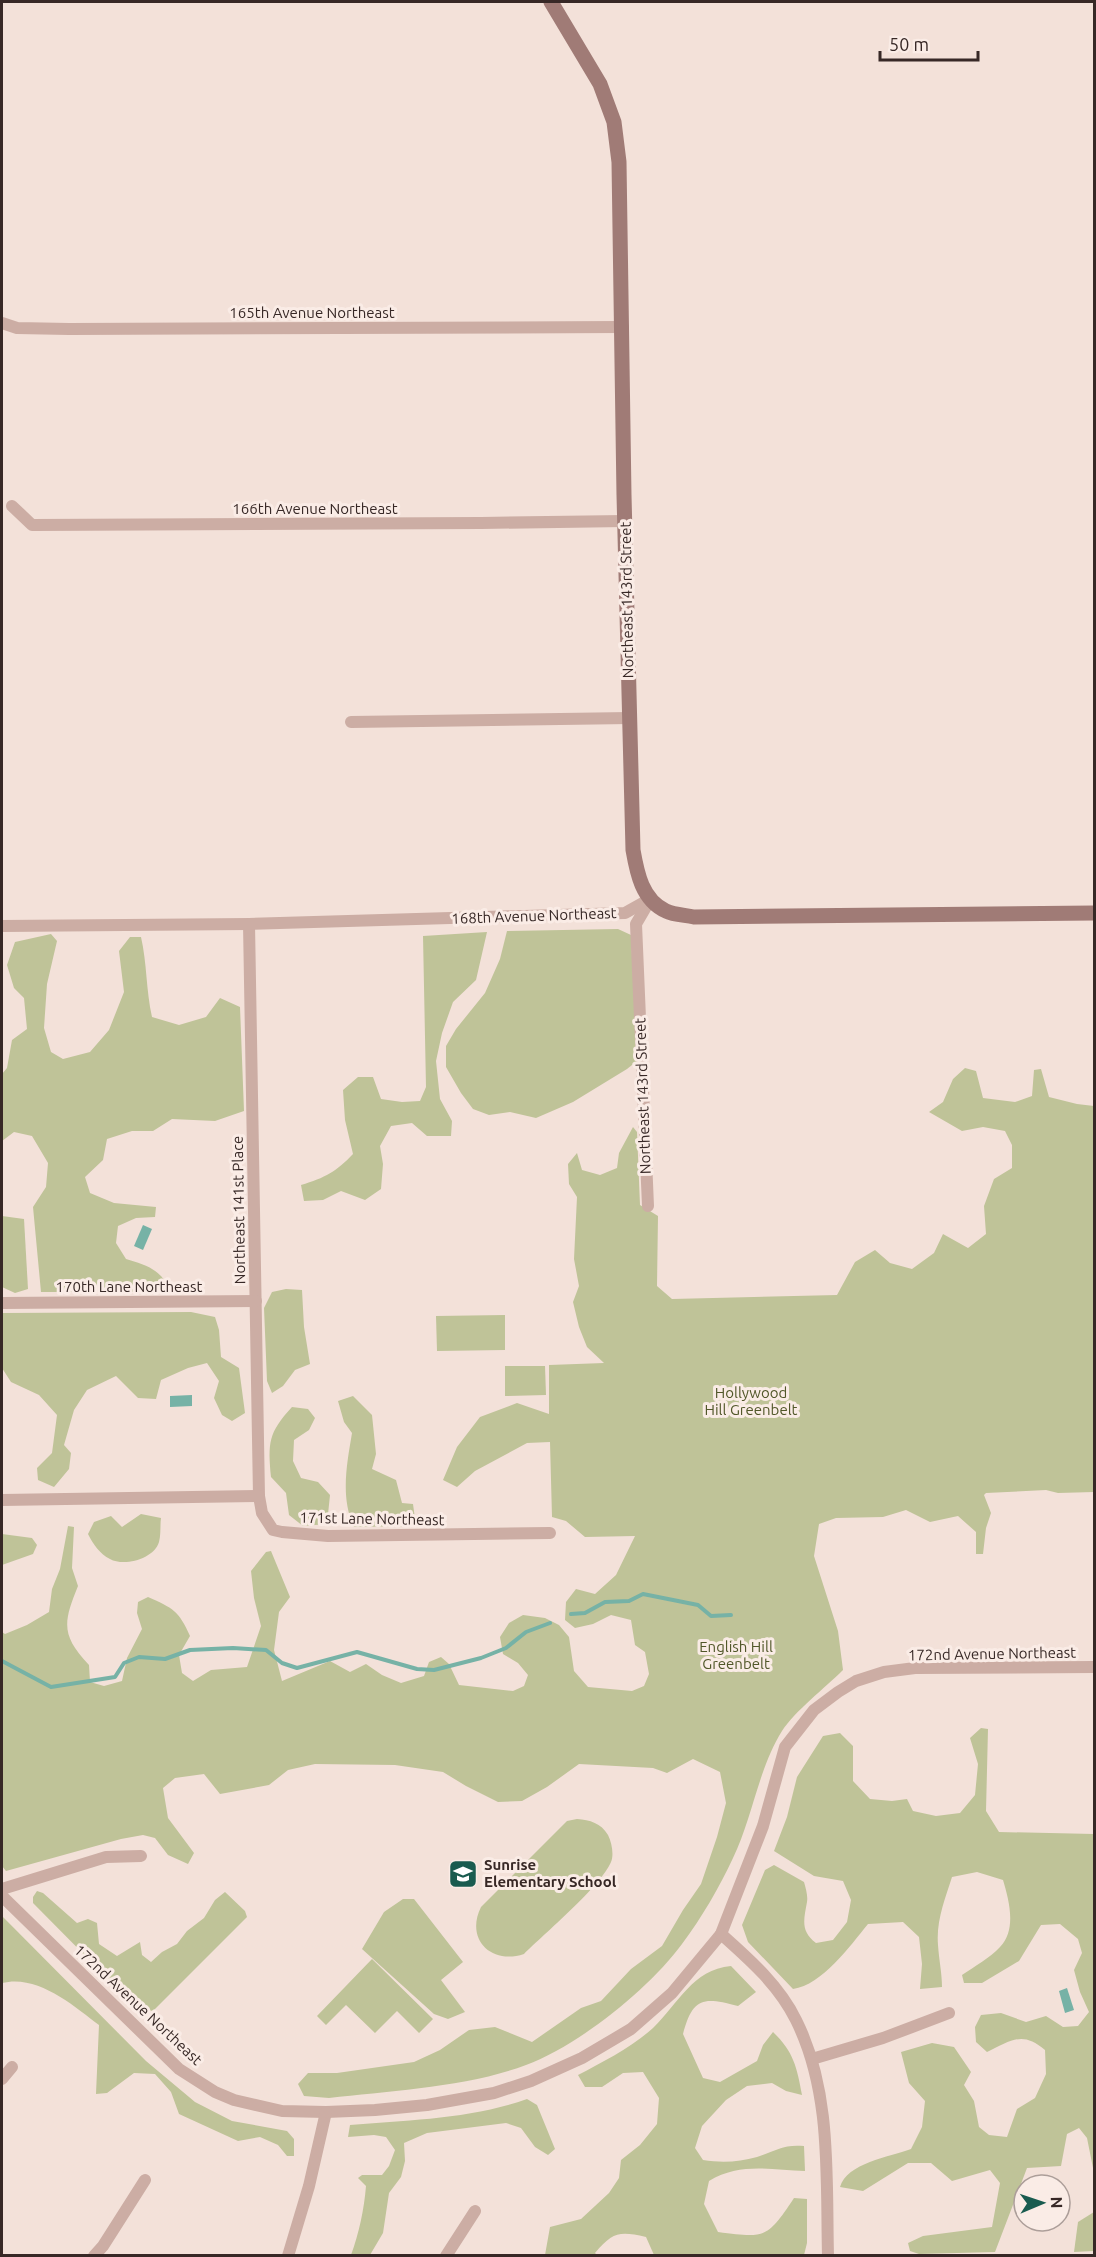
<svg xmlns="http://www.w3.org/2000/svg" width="1096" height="2257" font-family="Ubuntu,sans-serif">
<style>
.green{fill:#bfc398}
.water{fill:#76b2a6}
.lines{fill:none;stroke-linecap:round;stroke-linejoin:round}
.stream{stroke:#76b2a6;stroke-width:4}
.street{stroke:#ccada4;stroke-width:12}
.secondary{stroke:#a07b76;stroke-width:15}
.labels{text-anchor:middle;stroke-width:6;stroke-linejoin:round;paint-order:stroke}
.street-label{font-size:15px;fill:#372826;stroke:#faece6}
.park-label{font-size:15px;fill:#515729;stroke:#faece6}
.poi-label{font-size:15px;font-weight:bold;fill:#372826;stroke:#faece6;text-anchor:start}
</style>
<rect width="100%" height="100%" fill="#f3e1d9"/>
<g class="green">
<path d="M618 929 631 935 637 1061 627 1069 573 1102 536 1118 510 1112 489 1115 473 1109 461 1093 446 1067V1046L456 1029 485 993 500 959 507 931Z"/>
<path d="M487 932 476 980 453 1002 442 1033 436 1061 440 1099 452 1121 451 1136H427L412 1123 391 1126 380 1146 383 1164 381 1189 365 1200 341 1191 323 1200 304 1201 301 1185C325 1178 337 1171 353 1154L345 1120 343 1090 358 1077H373L381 1099 402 1102 420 1101 426 1087 423 936Z"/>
<path d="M51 934 57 941 47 984 44 1028 51 1052 63 1059 90 1052 109 1030 124 992 119 951 130 937H141C147 963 146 990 152 1017L179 1025 206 1017 220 998 240 1007 244 1111 215 1121 172 1119 153 1131H132L107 1139 103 1160 85 1177 90 1193 114 1203 156 1207 155 1217 136 1218 118 1226 116 1243 126 1259C142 1264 159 1268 167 1285L156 1292H41L33 1207 46 1187 48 1163 32 1136 14 1132 2 1141V1074L7 1068 12 1040 27 1029 24 998 14 988 7 965 15 942Z"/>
<path d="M965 1068 976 1071 983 1098 1015 1102 1032 1096 1034 1070 1041 1069 1049 1097 1077 1104 1094 1106V1492L1058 1493 1046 1490 986 1493 984 1495 991 1513 986 1528 983 1554H976V1532L958 1516 930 1522 906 1510 883 1517 836 1518 819 1524 814 1556 838 1631 843 1670C825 1688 795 1711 782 1731 759 1767 752 1819 733 1858 719 1888 702 1917 682 1944 649 1989 578 2046 526 2065 468 2087 390 2091 329 2098L304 2096 298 2084 308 2073H337L414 2062 440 2050 469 2030 495 2027 532 2042 581 2008 601 2001 631 1969 662 1946 683 1910 701 1884 717 1837 726 1803 720 1772 693 1759 667 1773 653 1768 579 1764 547 1787 522 1801 498 1802 466 1786 443 1772 395 1765 315 1764 288 1770 269 1785 220 1794 204 1774 175 1778 163 1788 168 1818 194 1853 188 1864 168 1855 155 1838 143 1835 121 1839 6 1871 2 1866V1632L5 1634 27 1625 49 1612 52 1589 60 1569 68 1526 74 1527 72 1568 78 1586C63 1623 61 1635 89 1665L90 1682 104 1686 122 1681 127 1658 142 1629 137 1613 138 1602 148 1597C173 1608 179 1611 190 1636L179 1655 182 1673 193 1681 211 1670 247 1667 261 1626 254 1598 251 1571 266 1552 271 1551 290 1597 279 1612 274 1650 282 1681 330 1661 350 1672 366 1664 382 1675 401 1683 424 1676 429 1662 441 1657 449 1664 459 1685 513 1691 524 1686 528 1675 518 1663 503 1654 500 1637 509 1623 523 1615 545 1618 559 1625 569 1637 574 1671 588 1687 632 1691 644 1686 649 1674 645 1652 635 1645 631 1620 611 1615 593 1624 575 1628 565 1620 566 1602 576 1589 595 1594 616 1575 635 1536 585 1537 566 1521 552 1517 550 1442 527 1443 475 1471 457 1487 443 1480 457 1447 480 1417 517 1403 549 1414V1365L604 1363 587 1347 579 1327 573 1302 579 1286 574 1259 577 1197 569 1184 568 1164 577 1153 582 1170 600 1175 617 1168 619 1153 633 1127 637 1132 640 1205 658 1216 657 1286 672 1299 837 1295 855 1262 875 1250 890 1263 912 1269 934 1253 943 1234 968 1248 986 1234 984 1206 994 1179 1012 1168V1145L1005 1131 983 1127 962 1131 929 1112 943 1102 953 1079Z"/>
<path d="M2 1216 24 1219 28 1289 15 1293 2 1287Z"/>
<path d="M286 1289 302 1290 304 1327 310 1364 295 1370 283 1386 272 1393 267 1381 264 1308 272 1292Z"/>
<path d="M191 1312 215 1317 219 1330 221 1357 239 1368 245 1413 232 1421 222 1415 214 1398 219 1381 207 1363 188 1368 161 1380 156 1399 138 1398 116 1376 87 1390 74 1410 64 1445 71 1453 69 1469 54 1487 38 1480 37 1468 52 1453 57 1415 39 1395 11 1382 2 1368V1313Z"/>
<path d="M505 1315V1350L437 1351 436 1316Z"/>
<path d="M505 1366H545L546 1395 505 1396Z"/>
<path d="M353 1396 372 1415 376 1454 372 1469 396 1480 402 1503 413 1504 416 1526 354 1527C340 1498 347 1463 352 1433L344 1422 338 1401Z"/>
<path d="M292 1407 308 1409 315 1418 309 1430 294 1440 293 1461 301 1478 318 1482 330 1495 327 1524 303 1526 289 1515 286 1493 271 1477C268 1443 268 1433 292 1407Z"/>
<path d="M141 1514 161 1518C160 1525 161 1535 159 1542 154 1559 124 1567 110 1559 100 1554 93 1544 88 1534L94 1522 111 1516 122 1527Z"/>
<path d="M2 1534 32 1538 37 1545 33 1554 2 1565Z"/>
<path d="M981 1728 988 1729 986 1811 999 1832 1094 1834V2173L1087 2138 1079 2128 1067 2134 1061 2166 1027 2168 995 2252 919 2254 910 2251 908 2243 923 2236 992 2227 1000 2183 990 2170 952 2181 931 2163H908L863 2191 840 2187C847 2163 889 2157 911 2149L922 2127 925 2101 909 2083 901 2052 932 2043 954 2047 971 2072 964 2085 974 2101 979 2127 989 2135 1007 2137 1017 2109 1035 2098 1046 2074 1045 2050C1022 2030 1011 2041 987 2052L976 2042 975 2027 981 2015 1001 2013 1026 2022 1046 2016 1063 2027 1078 2026 1089 2012 1080 1992 1074 1970 1082 1953 1078 1939 1060 1924 1041 1925 1019 1961 982 1983H964L962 1975C975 1966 990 1958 1000 1947 1017 1930 1009 1900 1003 1880L977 1872 952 1877C945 1899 936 1921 938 1945 939 1960 942 1973 942 1987L920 1989 922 1964 919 1937 903 1922 868 1924C850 1946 822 1985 793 1989L748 1942 742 1925 765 1870 774 1865 804 1882C806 1889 808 1896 807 1902 804 1919 800 1931 816 1943L833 1940 847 1922 851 1900 843 1881 814 1876 774 1851 787 1817 797 1777 823 1736 840 1733 853 1746V1781L870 1799 892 1801 907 1799 913 1811 936 1816 960 1813 975 1795 978 1764 970 1738Z"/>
<path d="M577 1819C590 1820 601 1823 608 1835 612 1843 614 1855 611 1862 601 1886 544 1934 524 1954 491 1965 465 1939 481 1907L567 1821Z"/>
<path d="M37 1891 43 1893 77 1923 88 1919 97 1923 99 1944 117 1956 140 1942 142 1955 151 1962 162 1952 177 1944 187 1931 204 1918 215 1900 225 1892 245 1911 247 1917 153 2011 142 2009 130 2001 33 1903V1897Z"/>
<path d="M403 1899H414L463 1962 441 1980 465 2012 448 2019 434 2014 362 1949 384 1912Z"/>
<path d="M2 1916 146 2061 195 2102 232 2121 287 2131 294 2139V2156H287L278 2145 260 2137 238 2141 179 2114 171 2092 155 2074 134 2073 107 2093 96 2094 99 2025C73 2005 37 1974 2 1983Z"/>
<path d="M372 1959 433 2019 419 2033 397 2011 375 2033 346 2005 326 2025 317 2016Z"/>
<path d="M731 1966 756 1992 738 2006C703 1997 693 1997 683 2034L703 2078 720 2082 757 2061 763 2045 773 2032C794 2052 797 2068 802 2095L786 2091 772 2083 747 2086 726 2100 702 2126 695 2148 703 2160C722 2163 739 2162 757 2157 776 2151 783 2144 804 2146L805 2171C771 2170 740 2162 709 2181L704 2204 718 2232C765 2238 767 2239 794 2198L807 2199V2243L804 2255H654L646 2237C619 2231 613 2232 595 2253L597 2255H545L550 2227 581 2219 609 2193 619 2178 621 2160 640 2145 657 2124 659 2098 643 2072 623 2073 602 2087H585L578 2075C603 2062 632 2047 653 2028 679 2003 692 1970 731 1966Z"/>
<path d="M527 2099 537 2105 555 2149 548 2155 535 2147 521 2128 506 2123 427 2133 404 2143 405 2161 401 2177 389 2193 383 2233 370 2255H351C359 2233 364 2210 366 2186L358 2178 362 2175H382L389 2166 395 2150 386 2137 374 2135 348 2137 350 2125C408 2120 471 2119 527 2099Z"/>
<path d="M1094 2212V2251L1074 2252 1078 2222Z"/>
</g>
<g class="water">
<path d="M143 1225 152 1229 143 1250 134 1246Z"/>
<path d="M192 1395V1406L170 1407V1396Z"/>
<path d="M1067 1988 1074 2010 1065 2013 1059 1991Z"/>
</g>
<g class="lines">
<g class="stream">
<path d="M571 1614 585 1613 605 1602 629 1601 643 1594 698 1605 711 1616 731 1615"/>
<path d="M2 1661 51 1687 115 1677 124 1663 139 1657 165 1659 190 1650 233 1648 266 1650 282 1663 297 1668 357 1652 417 1669 434 1670 481 1658 506 1648 526 1632 550 1623"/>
</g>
<g class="street">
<path d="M2 323 17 328 69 329 623 327"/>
<path d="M12 506 32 525 481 523 625 521"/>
<path d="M351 722 630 718"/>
<path d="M249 924 259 1496 262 1513 273 1530 282 1532 328 1536 550 1533"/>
<path d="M2 926 249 924 625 913 650 899"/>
<path d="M648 1206 636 924 650 900"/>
<path d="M2 1303 256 1301"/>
<path d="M2 1500 259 1496"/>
<path d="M2 1889 106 1857 141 1856"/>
<path d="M2 1896 179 2069 215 2092 234 2100 282 2111 326 2112 375 2110 427 2105 494 2093 531 2081 582 2058 631 2029 672 1993 721 1934 763 1826 785 1747 814 1710 838 1692 856 1681 884 1672 915 1668 1094 1667"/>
<path d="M721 1934C749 1959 779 1985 796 2020 832 2092 826 2177 828 2256"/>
<path d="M812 2059 883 2038 949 2013"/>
<path d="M2 2079 12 2067"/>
<path d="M94 2256 103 2246 145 2180"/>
<path d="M288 2256 309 2186 326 2112"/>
<path d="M446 2256 475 2211"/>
</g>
<path class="secondary" d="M551 2 600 84 614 122 619 162 624 495 633 850C637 873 642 900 666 911 674 915 685 915 694 917L1094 913"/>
</g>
<defs>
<g id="school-square" transform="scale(1.5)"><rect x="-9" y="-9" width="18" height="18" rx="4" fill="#195b4f" stroke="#faece6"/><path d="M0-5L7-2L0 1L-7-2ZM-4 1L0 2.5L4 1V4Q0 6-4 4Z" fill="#fff"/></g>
</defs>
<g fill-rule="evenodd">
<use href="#school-square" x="463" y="1874"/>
</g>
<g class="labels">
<g class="street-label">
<text x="312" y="318">165th Avenue Northeast</text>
<text x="315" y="514">166th Avenue Northeast</text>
<text transform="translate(627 600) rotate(-91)" y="5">Northeast 143rd Street</text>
<text transform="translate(534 916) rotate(-2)" y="5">168th Avenue Northeast</text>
<text transform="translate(643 1096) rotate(-92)" y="5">Northeast 143rd Street</text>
<text transform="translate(239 1210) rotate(-91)" y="5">Northeast 141st Place</text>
<text x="129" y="1292">170th Lane Northeast</text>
<text transform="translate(372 1519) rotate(1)" y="5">171st Lane Northeast</text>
<text transform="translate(992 1654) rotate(-1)" y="5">172nd Avenue Northeast</text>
<text transform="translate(138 2005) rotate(43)" y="5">172nd Avenue Northeast</text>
</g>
<g class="park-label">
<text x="751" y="1398">Hollywood<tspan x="751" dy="17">Hill Greenbelt</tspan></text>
<text x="736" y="1652">English Hill<tspan x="736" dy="17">Greenbelt</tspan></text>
</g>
<g class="poi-label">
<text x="484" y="1870">Sunrise<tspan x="484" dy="17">Elementary School</tspan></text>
</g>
</g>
<rect width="1096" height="2257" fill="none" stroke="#372826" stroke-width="6"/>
<g transform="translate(1042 2203) rotate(88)"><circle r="28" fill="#faece6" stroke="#ac9e99" stroke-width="1.5"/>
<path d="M0-4.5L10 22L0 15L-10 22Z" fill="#195b4f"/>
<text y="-9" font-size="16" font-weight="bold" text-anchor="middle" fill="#372826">N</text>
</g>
<path d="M880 51v9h98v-9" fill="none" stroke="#372826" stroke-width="3"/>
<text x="889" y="51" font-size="18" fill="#372826" stroke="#faece6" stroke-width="4.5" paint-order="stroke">50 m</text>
</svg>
